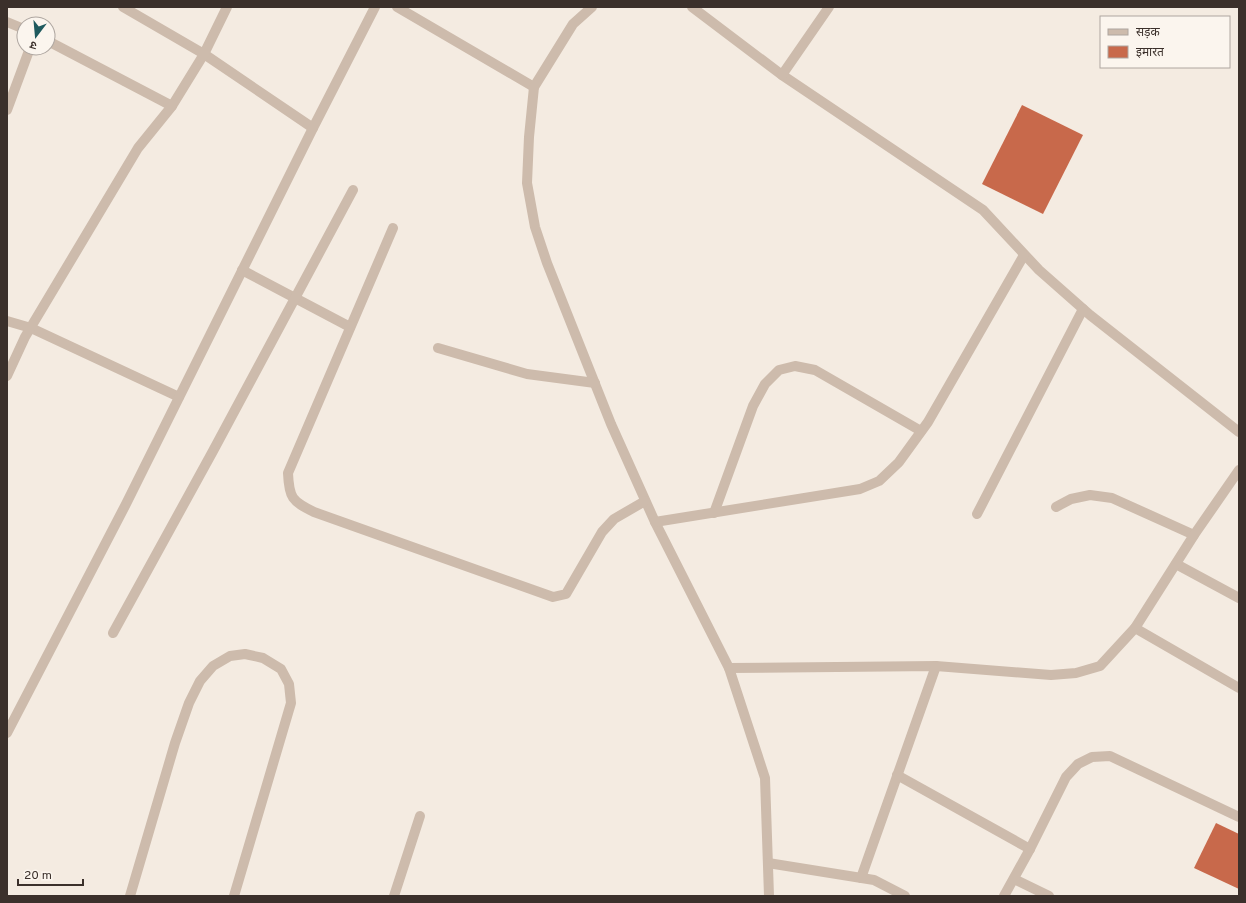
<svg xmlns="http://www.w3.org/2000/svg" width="1246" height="903" font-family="Overpass,'Noto Sans Devanagari',sans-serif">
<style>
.building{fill:#c8694b}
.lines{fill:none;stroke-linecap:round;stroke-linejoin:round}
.street{stroke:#cdbbac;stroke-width:10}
</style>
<rect width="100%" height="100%" fill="#f4ebe1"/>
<g class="building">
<path d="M1022 105 1083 135 1043 214 982 184Z"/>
<path d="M1216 823 1239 834V889L1194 868Z"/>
</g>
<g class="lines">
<g class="street">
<path d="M123 7 204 54 313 128"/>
<path d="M397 7 534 87 573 24 592 7"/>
<path d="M692 7 782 75 983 210 1039 270 1090 315 1239 432"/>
<path d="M7 22 24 29"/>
<path d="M48 41 172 106"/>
<path d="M782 75 829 7"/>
<path d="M534 87 529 137 527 183 535 227 547 263 611 424 655 522 729 668 765 778 769 896"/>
<path d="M7 110 30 48"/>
<path d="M393 228 288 473C289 498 292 501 314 512L553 597 566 594 602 532 614 519 645 501"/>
<path d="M242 270 350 327"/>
<path d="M7 321 31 328 179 397"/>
<path d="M438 348 527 374 595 383"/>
<path d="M7 376 25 337 138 148 172 106 204 54 227 7"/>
<path d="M1056 507 1071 499 1090 495 1112 498 1194 535"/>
<path d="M714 513 753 406 765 384 779 370 795 366 815 370 921 431"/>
<path d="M977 514 1083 309"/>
<path d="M655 522 860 489 879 481 899 462 928 422 1024 255"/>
<path d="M1176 564 1239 598"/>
<path d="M1135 628 1239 688"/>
<path d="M113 633 213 451 353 190"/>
<path d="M729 668 936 666 1051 675 1076 673 1100 666 1135 628 1194 535 1239 470"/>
<path d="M7 733 126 504 313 128 375 7"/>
<path d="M897 775 1030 849"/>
<path d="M768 863 874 880 905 896"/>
<path d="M861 878 936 666"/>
<path d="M1014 879 1049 896"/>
<path d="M130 896 175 743 189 703 200 681 213 666 230 656 245 654 263 658 281 669 289 684 291 703 234 896"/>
<path d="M394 896 420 816"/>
<path d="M1004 896 1030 849 1066 777 1078 764 1092 757 1110 756 1239 817"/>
</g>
</g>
<rect width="1246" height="903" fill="none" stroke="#3b302b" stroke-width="16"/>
<rect x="1100" y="16" width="130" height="52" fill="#fbf5ee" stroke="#aea6a0"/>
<rect x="1108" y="29" width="20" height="6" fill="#cdbbac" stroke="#aea6a0"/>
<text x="1136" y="36" font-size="12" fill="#3b302b">सड़क</text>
<rect x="1108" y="46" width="20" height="12" fill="#c8694b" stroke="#aea6a0"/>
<text x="1136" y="56" font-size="12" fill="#3b302b">इमारत</text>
<g transform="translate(36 36) rotate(196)"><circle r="19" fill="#fbf5ee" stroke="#aea6a0"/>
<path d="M0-3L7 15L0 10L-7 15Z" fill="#1f5a5e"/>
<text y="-6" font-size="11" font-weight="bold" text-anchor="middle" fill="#3b302b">उ</text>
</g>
<path d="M18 879v6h65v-6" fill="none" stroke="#3b302b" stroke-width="2"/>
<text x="24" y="879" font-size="12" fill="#3b302b" stroke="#fbf5ee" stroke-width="3" paint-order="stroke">20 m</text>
</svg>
